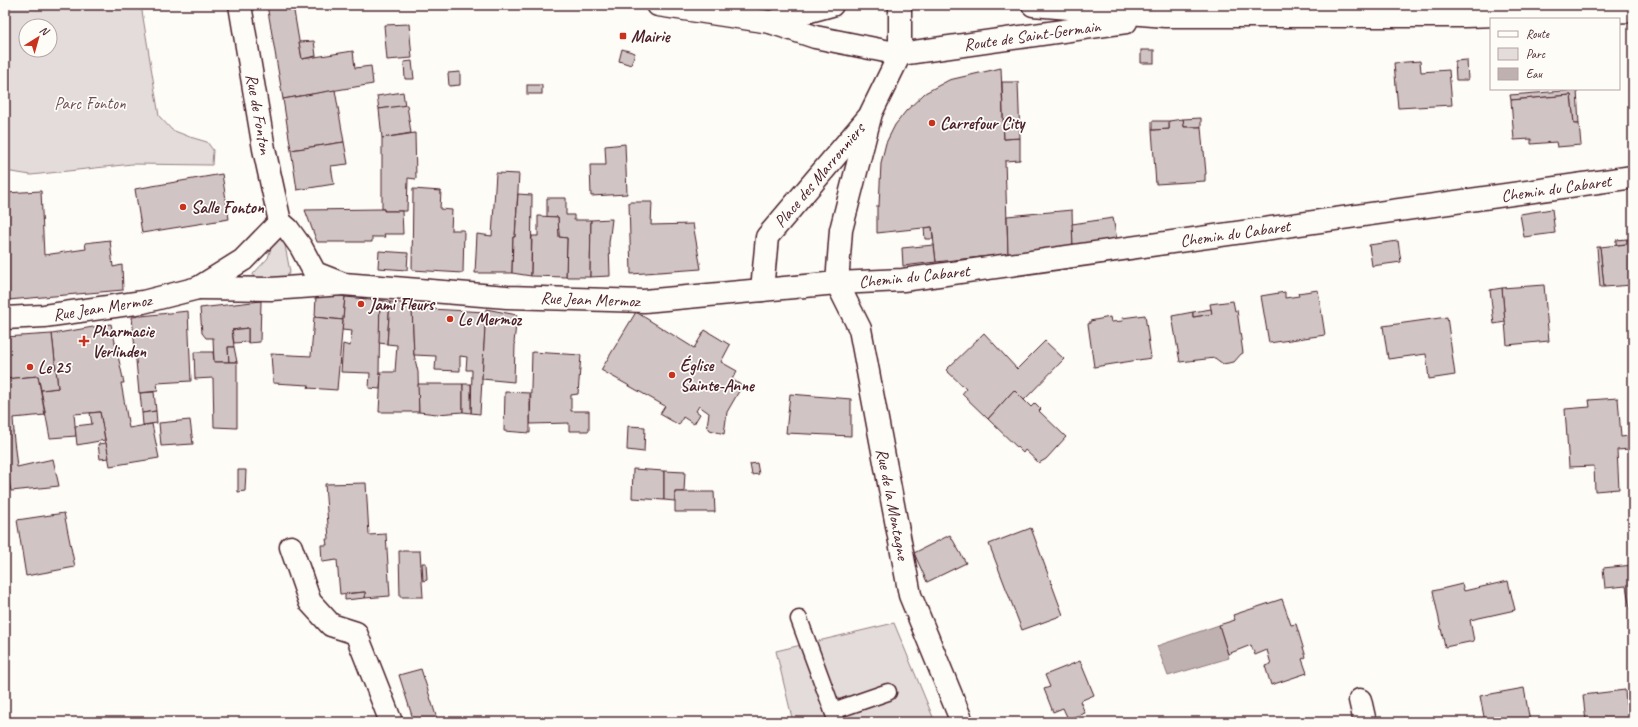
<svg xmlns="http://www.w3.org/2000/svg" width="1638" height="727" font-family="Caveat,sans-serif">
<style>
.green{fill:#e3dcda;stroke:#967e82;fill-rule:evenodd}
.water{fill:#c0b1b1;stroke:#91777b}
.building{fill:#d0c5c4;stroke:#4a1f2b}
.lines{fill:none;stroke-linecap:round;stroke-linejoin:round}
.lane-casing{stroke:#4a1f2b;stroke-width:19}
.street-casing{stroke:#4a1f2b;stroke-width:25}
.secondary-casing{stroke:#4a1f2b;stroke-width:25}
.lane{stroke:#fdfcf7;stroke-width:16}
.street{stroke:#fdfcf7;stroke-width:22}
.secondary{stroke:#fdfcf7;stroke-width:22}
.poi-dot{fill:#c8321e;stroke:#fdfcf7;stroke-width:1.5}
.labels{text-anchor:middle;stroke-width:3.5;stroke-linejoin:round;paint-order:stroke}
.street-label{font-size:17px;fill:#4a1f2b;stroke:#fdfcf7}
.poi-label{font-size:17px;font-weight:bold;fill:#4a1f2b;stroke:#fdfcf7;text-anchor:start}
.park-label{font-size:17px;fill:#704e57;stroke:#fdfcf7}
</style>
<rect width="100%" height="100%" fill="#fdfcf7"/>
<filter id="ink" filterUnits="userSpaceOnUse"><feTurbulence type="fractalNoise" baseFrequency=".025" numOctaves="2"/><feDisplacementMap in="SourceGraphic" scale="8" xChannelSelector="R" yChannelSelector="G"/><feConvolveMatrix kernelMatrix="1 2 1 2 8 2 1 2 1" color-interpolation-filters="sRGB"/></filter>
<g filter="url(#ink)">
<g class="green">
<path d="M5 5H141L159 116 172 130 190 137 207 142 213 150 212 165 132 164 31 175 5 171ZM26 26H50V50H26Z"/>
<path d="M274 238 284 240 290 272 283 281 253 282V274L268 258Z"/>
<path d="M894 623 935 722H793L776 651Z"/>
</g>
<path class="water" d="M1219 625 1229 658 1168 676 1157 646Z"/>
<g class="building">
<path d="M267 5H293L302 59 353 51 355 68 371 66 373 84 283 99Z"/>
<path d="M409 24 412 58 387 60 384 25Z"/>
<path d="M314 41 316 56 302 59 299 42Z"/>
<path d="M622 49 635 53 631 65 619 61Z"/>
<rect x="1141" y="50" width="13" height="13"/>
<path d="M1467 60 1468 80H1456L1455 61Z"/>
<path d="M412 61 414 79H405L404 62Z"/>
<path d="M1420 61 1421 72 1449 70 1452 105 1398 108 1394 63Z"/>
<path d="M1001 68 1004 139 1020 138V160L1005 161 1008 254 936 262 932 227 877 233V206H879L881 163 886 143 895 125 906 111 925 93 949 80Z"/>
<path d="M460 72V85L449 86 448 73Z"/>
<path d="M1002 82H1018L1020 138 1004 139Z"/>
<rect x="527" y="85" width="15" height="9"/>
<path d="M335 90 344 142 291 150 283 99Z"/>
<path d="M1577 90 1579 124H1574L1571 95 1511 100 1510 95Z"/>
<path d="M403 92 405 106 379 109 377 96Z"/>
<path d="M1571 95 1574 124H1579L1581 145 1557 147 1556 142 1531 144V139L1514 140 1511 100Z"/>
<path d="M407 105 411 133 382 138 379 109Z"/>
<path d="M1201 118V127H1184L1183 119Z"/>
<path d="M1183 119 1184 127H1201L1203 151H1204L1206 174H1205V181L1156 184 1152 130 1169 129V121Z"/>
<path d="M1152 121H1169V129L1152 130Z"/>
<path d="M415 133 416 179 408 178 407 211H384V209H382V138Z"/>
<path d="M344 142 348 164 331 166 334 184 297 190 291 150Z"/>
<path d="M625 144 627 194 591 196 590 165H606L605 146Z"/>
<path d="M496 173 519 174 515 237H513L512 273H475L477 234 492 236Z"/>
<path d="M222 174 229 219 142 233 135 189Z"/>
<path d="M413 189 441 191 440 209 452 210 451 230H464L463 273 412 270Z"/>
<path d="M41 191 44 255 86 249 85 243 110 240 113 267 122 265 123 290 8 300 5 193Z"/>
<path d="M518 194 532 195 531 276 512 273 513 237H515Z"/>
<path d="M547 198H566V215H574V220H591L590 277H566L567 238 559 237 558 217H547Z"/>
<path d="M629 202H652L651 225 693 224 701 269 631 274Z"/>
<path d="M382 209H384V211H402L403 234H384L385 237H372V242H317L305 210Z"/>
<path d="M1552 209 1555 233 1524 237 1520 214Z"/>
<path d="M1072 210 1073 246 1008 254 1007 216Z"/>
<path d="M538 216 558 217 559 237 567 238 566 277 531 276 532 236H538Z"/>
<path d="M1113 218 1117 240 1073 246 1072 224Z"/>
<path d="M612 219 609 243 610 276 590 277 591 220Z"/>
<path d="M932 227 933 239H925L924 228Z"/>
<path d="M1627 239V244L1616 245V240Z"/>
<path d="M1627 239H1633V285L1604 287 1600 247 1627 244Z"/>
<path d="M1398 241 1401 262 1372 266 1369 245Z"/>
<path d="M934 245 936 262 903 266 902 248Z"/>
<path d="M1597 247H1600L1604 287H1600Z"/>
<path d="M379 251 408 253 407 270 378 268Z"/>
<path d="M1544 285 1549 341 1507 345 1502 288Z"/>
<path d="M1502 288 1505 322 1494 324 1490 290Z"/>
<path d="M1318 290 1325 335 1269 343 1261 296 1285 292V298L1299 296 1298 293Z"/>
<path d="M316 295 345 296 343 320 315 317Z"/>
<path d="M345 297 380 300 379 374H381L380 389 369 388 370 373 341 372 343 344 350 346 352 331 342 330Z"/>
<path d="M380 300 390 302 387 344 379 343Z"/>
<path d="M261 301 260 342 248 343V328L232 330 234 347H228L229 362H214L213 338H206L202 333 200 308Z"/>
<path d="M1233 301 1235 311 1237 310 1243 353 1241 354 1234 362 1223 364 1215 358 1180 362 1172 316 1193 312V317L1212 314 1210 304Z"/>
<path d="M390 302 412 304 414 355 418 372 419 412H379L381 374H379V372H395L397 345 387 344Z"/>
<path d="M412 308 486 312 480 414 471 413 472 370H466L467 357 460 356V371L435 370 436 356 414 355Z"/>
<path d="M486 309 517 315 514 343 515 344 514 382 482 379Z"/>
<path d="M1211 309 1212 314 1193 317V312Z"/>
<path d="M188 311 191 381 157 383 158 391 139 393 132 317Z"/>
<path d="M636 312 694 348 705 330 730 345 721 362 737 371 732 379 742 386 727 412 724 434 710 430 707 426 709 413 699 406 696 411 700 414 694 424 683 417 679 425 660 414 665 406 601 370Z"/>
<path d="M1145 315 1151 358 1094 367 1088 324 1090 323V321L1110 317 1111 322 1123 321 1122 318Z"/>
<path d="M314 317 343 320 337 390 308 388 309 385 273 383 271 354 311 356Z"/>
<path d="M1447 317 1455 375 1429 379 1426 354 1388 359 1383 326Z"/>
<path d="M111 324 124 383H121L129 428 152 424 159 458 110 466 100 412 74 414 76 436 50 438 41 390 58 388 52 334Z"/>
<path d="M248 328V342L234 343 232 330Z"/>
<path d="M984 333 1017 369 1045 341 1064 359 1024 400 1014 390 988 419 962 394 966 389 946 370Z"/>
<path d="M52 334 58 388 41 390 38 376 5 379V337Z"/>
<path d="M228 347H234L237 362H229Z"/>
<path d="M194 352H213L214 362H237V428L214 427 213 378 195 379Z"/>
<path d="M532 352 581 355 578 394 571 395V411H589V431H569V423L530 424Z"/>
<path d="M38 376 45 415 13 418 14 432H13L17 467 53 459 59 486 11 491 5 461V379Z"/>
<path d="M418 384H463V412L437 414 419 412Z"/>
<path d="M463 384H471V413L463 412Z"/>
<path d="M1014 390 1031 407 1035 403 1041 409 1039 411 1066 437 1046 459 1039 463 1025 450 1023 453 988 419Z"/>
<path d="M154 392 156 411 142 413 140 393Z"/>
<path d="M505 392 530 393V433L504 431Z"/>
<path d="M790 394 851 399V436L786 433Z"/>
<path d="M1618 398 1621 437 1629 436 1630 449 1617 450 1619 489 1595 491 1594 466 1569 467 1565 409 1590 407 1589 400Z"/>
<path d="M156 411 157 423 143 425 142 413Z"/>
<path d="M100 412 105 440 77 445 75 426 92 424 90 413Z"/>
<path d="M190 420 193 444 161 446 159 423Z"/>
<path d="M628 426 645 427 644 452 627 450Z"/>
<path d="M106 443 109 458 100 459 98 444Z"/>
<path d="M757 463 759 474 752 475 750 464Z"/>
<path d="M633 469 664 471V500L632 498Z"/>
<path d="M238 470H246L245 491 238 492Z"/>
<path d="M664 471 685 472 684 492H675V501L664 500Z"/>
<path d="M366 483 369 535 386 534 390 596 365 598V592L340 594 337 560 322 562 321 545H327L326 539H329L325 484Z"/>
<path d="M675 492H714L715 512H675Z"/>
<path d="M64 513 75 567 26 576 17 520Z"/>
<path d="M1031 528 1063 615 1022 630 989 544Z"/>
<path d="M950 535 966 563 927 582 914 553Z"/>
<path d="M399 551H420L423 597H400Z"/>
<path d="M422 563H426L427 580 423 581Z"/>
<path d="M1633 565V609H1630L1626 586 1605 588 1603 568Z"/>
<path d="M1508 581 1515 610 1470 620 1474 641 1445 647 1433 591 1462 584 1464 591Z"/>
<path d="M365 592V598L345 600V594Z"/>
<path d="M1282 599 1291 625 1296 624 1306 657 1302 659 1307 673 1271 685 1265 666 1271 664 1267 650 1255 655 1251 645 1228 654 1219 625 1235 620 1233 615Z"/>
<path d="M1080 661 1094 695 1080 701 1085 713 1068 719 1063 708 1053 712 1044 689 1050 687 1045 675Z"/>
<path d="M421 669 438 722H414L399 675Z"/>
<path d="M1524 688 1530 722H1485L1480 696Z"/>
<path d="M1625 690 1626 704 1633 703V722H1586L1583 695Z"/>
<path d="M775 717 776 722H758Z"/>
</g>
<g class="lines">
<g class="lane-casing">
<g id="lane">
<path d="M799 619 837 722"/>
<path d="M833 711 888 692"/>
</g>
</g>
<g class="street-casing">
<g id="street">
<path d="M198 288 271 289 343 284"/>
<path d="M291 547 310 602 331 625 356 633 391 722"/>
<path d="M1360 700 1365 722"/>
<path d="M962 722 910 595 860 329 837 283 903 280 1633 177"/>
</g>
</g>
<g class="secondary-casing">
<g id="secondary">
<path d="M240 5 264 149 280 222"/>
<path d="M658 5 770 22 815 37 900 54 1126 22"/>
<path d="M1033 5 1165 16H1465L1633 11"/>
<path d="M770 22 832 5"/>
<path d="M280 222 288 229 301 247 315 273 343 284 507 297 644 301 837 283 841 230 871 113 900 54V5"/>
<path d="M762 290 767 237 867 119"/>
<path d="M5 318 44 316 143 302 198 288 243 260 280 222"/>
</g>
</g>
<use href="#lane" class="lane"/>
<use href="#street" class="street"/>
<use href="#secondary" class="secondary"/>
</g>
</g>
<g class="poi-dot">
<rect x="619" y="32" width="8" height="8" rx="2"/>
<circle cx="932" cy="123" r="4"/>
<circle cx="183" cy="207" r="4"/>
<circle cx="361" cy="304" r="4"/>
<circle cx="450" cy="319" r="4"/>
<path d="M82 335h4v4h4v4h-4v4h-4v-4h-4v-4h4z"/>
<circle cx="30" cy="367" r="4"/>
<circle cx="672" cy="375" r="4"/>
</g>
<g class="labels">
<g class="street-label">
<text transform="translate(1032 35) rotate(-8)" y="6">Route de Saint-Germain</text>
<text transform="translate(259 114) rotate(80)" y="6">Rue de Fonton</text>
<text transform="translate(819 175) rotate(-50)" y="6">Place des Marronniers</text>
<text transform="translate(1556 188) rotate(-8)" y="6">Chemin du Cabaret</text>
<text transform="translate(1235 233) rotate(-8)" y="6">Chemin du Cabaret</text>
<text transform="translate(914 276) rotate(-6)" y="6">Chemin du Cabaret</text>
<text transform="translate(590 299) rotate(2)" y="6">Rue Jean Mermoz</text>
<text transform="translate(102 307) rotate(-9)" y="6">Rue Jean Mermoz</text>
<text transform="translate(893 504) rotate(79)" y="6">Rue de la Montagne</text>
</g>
<g class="poi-label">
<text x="631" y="42">Mairie</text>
<text x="940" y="129">Carrefour City</text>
<text x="191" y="213">Salle Fonton</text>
<text x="369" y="310">Jami Fleurs</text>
<text x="458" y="325">Le Mermoz</text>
<text x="92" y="337">Pharmacie<tspan x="92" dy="20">Verlinden</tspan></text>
<text x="680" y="371">Église<tspan x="680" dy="20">Sainte-Anne</tspan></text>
<text x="38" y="373">Le 25</text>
</g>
<g class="park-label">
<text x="90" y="109">Parc Fonton</text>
</g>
</g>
<rect width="1638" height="727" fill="none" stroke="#fdfcf7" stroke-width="20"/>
<rect x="10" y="10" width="1618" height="707" fill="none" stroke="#4a1f2b" stroke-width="1.5" filter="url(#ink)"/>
<rect x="1490" y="18" width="130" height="72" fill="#fdfcf7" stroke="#b5a4a5"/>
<rect x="1498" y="31" width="20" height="6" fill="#fdfcf7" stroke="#b5a4a5"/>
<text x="1526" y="38" font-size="12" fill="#4a1f2b">Route</text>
<rect x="1498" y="48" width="20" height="12" fill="#e3dcda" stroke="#b5a4a5"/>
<text x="1526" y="58" font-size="12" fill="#4a1f2b">Parc</text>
<rect x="1498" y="68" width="20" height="12" fill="#c0b1b1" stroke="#b5a4a5"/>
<text x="1526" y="78" font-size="12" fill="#4a1f2b">Eau</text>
<g transform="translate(38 38) rotate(37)"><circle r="19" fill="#fdfcf7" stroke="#b5a4a5"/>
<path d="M0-3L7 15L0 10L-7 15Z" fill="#c8321e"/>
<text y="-6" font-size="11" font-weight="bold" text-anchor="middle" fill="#4a1f2b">N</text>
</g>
</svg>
